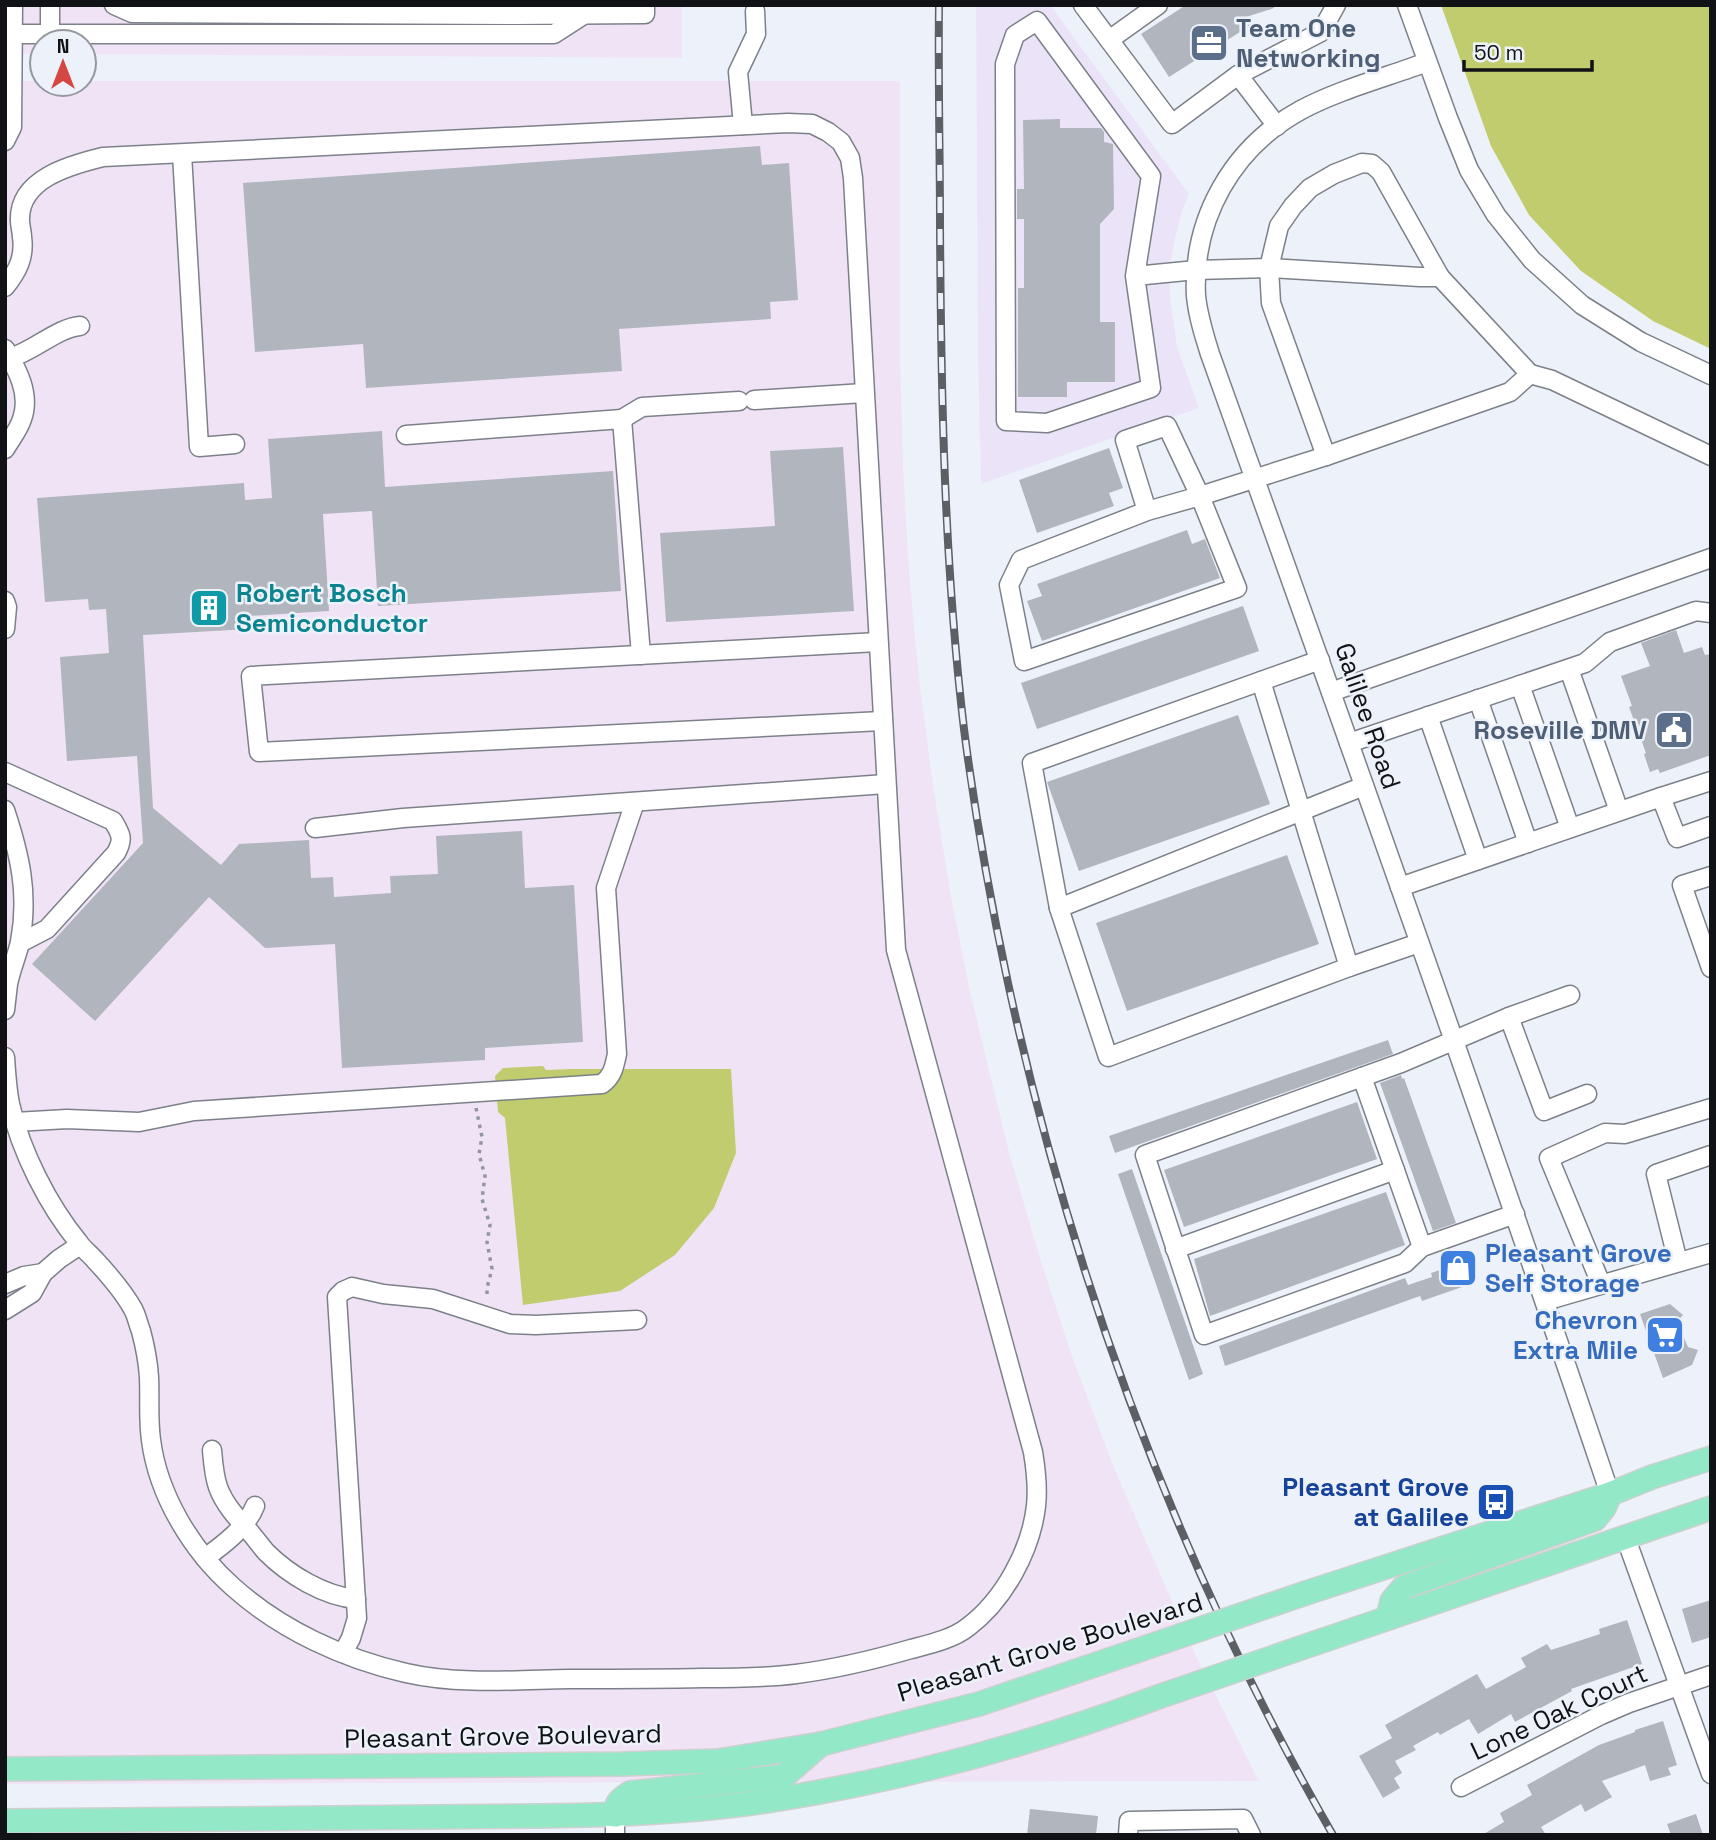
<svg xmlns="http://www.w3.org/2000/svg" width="1716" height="1840" font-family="'Space Grotesk',sans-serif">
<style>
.commercial{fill:#ebe4f9}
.industrial{fill:#f0e3f6}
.green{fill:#c0cc6d}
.building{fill:#b1b6be}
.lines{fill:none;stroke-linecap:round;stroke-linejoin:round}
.minor-casing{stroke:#7c8189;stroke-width:21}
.major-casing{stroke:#cfd0d0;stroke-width:26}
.path{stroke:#93979d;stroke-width:3.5;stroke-dasharray:3.5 5;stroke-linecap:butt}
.minor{stroke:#fff;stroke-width:18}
.major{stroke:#93e8c8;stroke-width:23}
.rail-casing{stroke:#5c5f64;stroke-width:8}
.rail{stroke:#edf2fa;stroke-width:5;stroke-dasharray:16;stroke-linecap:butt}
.major-bridge-casing{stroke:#cfd0d0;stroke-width:26;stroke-linecap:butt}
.major-bridge{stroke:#93e8c8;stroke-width:23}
.labels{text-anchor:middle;stroke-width:5;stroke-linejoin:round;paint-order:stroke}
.service-label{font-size:26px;font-weight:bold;fill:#4e5e75;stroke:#edf2fa;text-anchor:start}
.culture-label{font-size:26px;font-weight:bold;fill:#0d838f;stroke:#edf2fa;text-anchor:start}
.street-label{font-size:26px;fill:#101215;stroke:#edf2fa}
.shop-label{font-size:26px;font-weight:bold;fill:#366cbe;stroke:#edf2fa;text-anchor:start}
.transit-label{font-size:26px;font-weight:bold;fill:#164399;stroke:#edf2fa;text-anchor:end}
</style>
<rect width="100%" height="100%" fill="#edf2fa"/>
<path class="commercial" d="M976 5H1050L1189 194 1182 211 1174 242 1170 269V297L1177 347 1199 408 981 484 978 357Z"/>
<g class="industrial">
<path d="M5 5H682V58L84 54V42H42V54H5Z"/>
<path d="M5 81H42V84H84V81H897V83L900 81V358L903 465 909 572 919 679 933 785 950 891 971 996 1009 1152 1039 1255 1072 1356 1112 1463 1193 1650 1259 1781 5 1784Z"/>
</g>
<g class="green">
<path d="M1441 5H1711V349L1653 321 1581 271 1529 215 1491 146Z"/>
<path d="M543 1066 546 1070 572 1069H731L736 1153 714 1208 675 1255 620 1291 523 1305 505 1118 498 1112 495 1076 503 1068Z"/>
</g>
<g class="building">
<path d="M1186 5H1274V8L1246 17 1251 25 1169 77 1141 34Z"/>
<path d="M1060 119V128H1101L1104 132V142L1113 144 1114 209 1100 224V322H1115V382H1067V397H1018V288H1024V219H1017V189H1024L1023 120Z"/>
<path d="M760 146 762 165 789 163 798 300 770 302 771 319 619 329 622 371 366 388 363 344 255 352 243 183Z"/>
<path d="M382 431 385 487 613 471 621 591 378 606 372 511 323 514 329 611 248 616 249 629 143 635 153 808 221 865 239 844 309 840 311 878 333 877 334 897 391 893 390 876 438 874 436 836 522 831 525 888 574 885 583 1042 485 1048V1060L342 1068 335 944 265 948 209 897 95 1021 32 964 143 843 137 756 67 761 60 657 109 653 106 609 89 610 88 599 45 602 37 498 244 483 245 500 272 498 268 439Z"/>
<path d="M843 447 854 611 666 622 660 533 775 526 770 451Z"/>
<path d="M1109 448 1123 488 1109 493 1114 506 1037 533 1019 480Z"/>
<path d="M1187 530 1192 544 1205 539 1220 578 1042 641 1027 601 1042 596 1037 584Z"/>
<path d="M1243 606 1259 651 1037 729 1021 683Z"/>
<path d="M1676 630 1684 653 1702 647 1705 655 1711 654V755L1660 773 1658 769 1650 772 1644 754 1646 753 1629 707 1632 706 1621 676 1650 666 1641 643Z"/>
<path d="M1238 715 1270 804 1079 871 1047 782Z"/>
<path d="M1287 855 1319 944 1127 1011 1096 923Z"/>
<path d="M1388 1040 1393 1054 1115 1153 1109 1136Z"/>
<path d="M1401 1075 1402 1079 1404 1078 1456 1223 1433 1231 1380 1083Z"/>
<path d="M1357 1102 1377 1159 1184 1227 1164 1170Z"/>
<path d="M1132 1169 1203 1374 1189 1380 1118 1174Z"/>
<path d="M1386 1192 1405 1245 1210 1316 1194 1259Z"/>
<path d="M1455 1265 1462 1287 1422 1301 1420 1296 1225 1366 1219 1346 1405 1278 1408 1285 1432 1277 1431 1273Z"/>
<path d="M1670 1304 1683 1315 1677 1322 1688 1347 1698 1350 1692 1365 1663 1378 1640 1314Z"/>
<path d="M1711 1600V1637L1692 1643 1682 1609Z"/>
<path d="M1627 1620 1642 1664 1571 1689 1572 1691 1515 1722 1511 1714 1478 1734 1469 1719 1440 1735 1438 1732 1413 1746 1416 1750 1395 1761 1402 1773 1394 1778 1400 1788 1383 1798 1359 1756 1392 1738 1385 1725 1477 1674 1486 1689 1526 1667 1521 1658 1547 1644 1551 1650 1600 1634 1599 1629Z"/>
<path d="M1663 1721 1677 1765 1668 1768 1671 1775 1650 1781 1645 1765 1602 1781 1612 1797 1585 1812 1581 1804 1541 1827 1546 1835H1482L1504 1822 1500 1813 1532 1795 1527 1785 1599 1745 1635 1732V1730Z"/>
<path d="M1030 1809 1098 1816 1096 1835H1027Z"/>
<path d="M1696 1814 1703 1835H1671L1667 1824Z"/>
</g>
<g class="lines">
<g class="minor-casing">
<g id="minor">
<path d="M114 5 132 13 515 15 645 14V5"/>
<path d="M1083 5 1172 124 1238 75 1321 32 1336 5"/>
<path d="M1407 5 1448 118 1469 170 1496 215 1532 260 1582 305 1641 342 1711 375"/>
<path d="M5 34H554L585 14V5"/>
<path d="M50 34V5"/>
<path d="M1109 40 1158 5"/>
<path d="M1427 62C1387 77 1338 90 1301 110 1233 147 1192 218 1196 296 1198 316 1204 335 1210 354 1346 733 1481 1112 1610 1494"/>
<path d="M1238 75 1277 126"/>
<path d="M743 125 738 72 756 34 755 11"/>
<path d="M5 141 12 127 13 5"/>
<path d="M182 154 199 447 235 444"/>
<path d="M1135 276 1151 388 1047 423 1006 421 1005 64 1015 35 1037 21 1151 176 1135 276 1196 270 1269 268 1420 277H1440L1530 374 1510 392 1326 456 1200 496 1147 511 1021 560 1009 585 1024 661 1237 588 1200 496 1167 426 1125 440 1147 511"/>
<path d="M5 287C17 272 25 258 22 237 22 232 20 226 20 221 18 179 70 165 103 157L788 123 812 124 828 132 841 142 850 158 853 178 896 950 1033 1452C1036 1470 1038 1488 1036 1506 1031 1550 1004 1600 968 1627 953 1639 930 1644 911 1649 873 1660 835 1669 796 1674 765 1678 734 1678 703 1678 658 1679 614 1679 570 1679 516 1680 459 1685 406 1673 344 1659 281 1630 233 1587 192 1551 158 1495 151 1440 148 1419 150 1398 149 1377 148 1362 145 1346 141 1331 138 1324 137 1316 133 1309 123 1291 109 1275 95 1260 90 1254 83 1249 79 1243 48 1205 21 1152 10 1104 7 1089 6 1073 5 1057"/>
<path d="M5 349C17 369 31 394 22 419 19 429 11 439 5 449"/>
<path d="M10 358C34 351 57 328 80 326"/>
<path d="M1530 374 1552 380 1711 456"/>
<path d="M754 400 864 393"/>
<path d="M622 419 642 407 739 401"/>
<path d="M406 435 622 419 641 655"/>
<path d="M1326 456 1271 303 1269 268 1279 226 1293 206 1310 188 1334 174 1362 163 1372 164 1381 172 1440 277"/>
<path d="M5 601 7 607 5 629"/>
<path d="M878 642 251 676 259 752 882 721"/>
<path d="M1320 660 1032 763 1059 908 1364 786"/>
<path d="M1569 669 1619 811"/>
<path d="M1261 681 1349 967 1419 943"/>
<path d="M1520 685 1570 828"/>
<path d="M1331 692 1711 558"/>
<path d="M1478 699 1528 843"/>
<path d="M1428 716 1478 860"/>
<path d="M1349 743 1585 663 1610 642 1696 611 1711 613"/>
<path d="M5 772 113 821C121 834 124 839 116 853L47 929 20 943"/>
<path d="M1661 797 1711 781"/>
<path d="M5 810C20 855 29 894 20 942 17 956 11 969 8 984 7 992 6 1002 5 1010"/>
<path d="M315 828 403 818 886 784"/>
<path d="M1711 876 1682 885 1711 968"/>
<path d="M1400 887 1661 797 1677 838 1711 826"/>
<path d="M1059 908 1108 1057 1349 967"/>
<path d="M1509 1017 1570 995"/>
<path d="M1362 1077 1422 1247"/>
<path d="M15 1122 67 1119 139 1122 194 1111 602 1084C613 1076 614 1067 617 1054L606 888 635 802"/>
<path d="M1515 1214 1422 1247 1405 1263 1204 1335 1145 1155 1401 1063 1509 1017 1544 1111 1587 1094"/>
<path d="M1175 1249 1395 1170"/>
<path d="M1678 1262 1656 1174 1711 1155"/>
<path d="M5 1284 24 1276 43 1273"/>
<path d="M1601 1284 1549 1158 1605 1133 1625 1134 1711 1108"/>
<path d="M1545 1301 1711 1253"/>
<path d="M5 1310 32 1293 43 1273 59 1259 80 1245"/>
<path d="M212 1450C213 1462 214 1476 218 1487 224 1504 237 1518 249 1531 255 1538 260 1545 266 1552 289 1575 324 1596 356 1599"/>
<path d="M1625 1536 1711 1774"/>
<path d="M205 1558C223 1545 247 1527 255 1506"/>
<path d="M343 1653 351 1638 357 1618 337 1297 343 1291 352 1287 383 1294 433 1299 510 1324 536 1325 637 1320"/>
<path d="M1461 1787 1601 1715 1629 1703 1711 1675"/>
<path d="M615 1815V1835"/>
<path d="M1128 1835 1129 1821 1243 1819 1251 1835"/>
</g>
</g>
<g class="major-casing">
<g id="major">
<path d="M1306 1593 1610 1494 1652 1477 1711 1458"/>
<path d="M1388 1618 1392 1601 1404 1587 1595 1519 1604 1508 1610 1494"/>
<path d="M1327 1639 1711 1508"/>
<path d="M5 1769 621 1764 718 1761 821 1744 979 1704 1133 1652"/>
<path d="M615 1815C615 1803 621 1799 630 1793L784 1776 821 1744"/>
<path d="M5 1821 540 1816C618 1815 696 1812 773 1800 906 1779 1032 1744 1158 1697"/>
</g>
</g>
<path class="path" d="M476 1108 482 1137 479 1154 485 1176 482 1199 490 1225 487 1242 492 1269 487 1288V1298"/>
<use href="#minor" class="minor"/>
<use href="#major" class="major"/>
<g class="rail-casing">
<path id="rail" d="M939 5C938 78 940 151 940 225 941 393 944 561 964 729 975 815 990 899 1008 983 1073 1282 1180 1569 1333 1835"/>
</g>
<use href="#rail" class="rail"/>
<g class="major-bridge-casing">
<g id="major-bridge">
<path d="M1133 1652 1306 1593"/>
<path d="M1158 1697 1327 1639"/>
</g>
</g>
<use href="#major-bridge" class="major-bridge"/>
</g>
<defs>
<g id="office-square" transform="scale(2.0125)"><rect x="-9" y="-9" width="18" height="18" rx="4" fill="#5c6f8a" stroke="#edf2fa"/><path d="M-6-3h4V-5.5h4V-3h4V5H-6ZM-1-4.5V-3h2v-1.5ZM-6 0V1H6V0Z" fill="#fff"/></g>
<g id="building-square" transform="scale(2.0125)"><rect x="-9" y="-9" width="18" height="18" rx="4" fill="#0f9aa8" stroke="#edf2fa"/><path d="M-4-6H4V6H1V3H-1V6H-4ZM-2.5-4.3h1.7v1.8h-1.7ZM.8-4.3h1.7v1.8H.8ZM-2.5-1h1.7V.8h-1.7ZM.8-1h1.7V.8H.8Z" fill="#fff"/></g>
<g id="civic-square" transform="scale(2.0125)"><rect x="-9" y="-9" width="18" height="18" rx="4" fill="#5c6f8a" stroke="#edf2fa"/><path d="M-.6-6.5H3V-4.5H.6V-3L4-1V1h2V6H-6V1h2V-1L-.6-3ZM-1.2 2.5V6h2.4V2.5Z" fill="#fff"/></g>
<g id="shop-square" transform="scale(2.0125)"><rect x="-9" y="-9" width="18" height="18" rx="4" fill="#3f7fe0" stroke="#edf2fa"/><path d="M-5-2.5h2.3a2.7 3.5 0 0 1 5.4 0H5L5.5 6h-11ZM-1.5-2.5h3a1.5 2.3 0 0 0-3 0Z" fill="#fff"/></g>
<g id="supermarket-square" transform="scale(2.0125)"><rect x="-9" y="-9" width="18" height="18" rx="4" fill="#3f7fe0" stroke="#edf2fa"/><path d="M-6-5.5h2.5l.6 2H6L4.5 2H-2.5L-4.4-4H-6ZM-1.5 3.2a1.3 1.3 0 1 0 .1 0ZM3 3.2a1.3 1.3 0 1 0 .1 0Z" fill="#fff"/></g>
<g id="bus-square" transform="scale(2.0125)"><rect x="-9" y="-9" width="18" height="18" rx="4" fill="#1a4fb4" stroke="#edf2fa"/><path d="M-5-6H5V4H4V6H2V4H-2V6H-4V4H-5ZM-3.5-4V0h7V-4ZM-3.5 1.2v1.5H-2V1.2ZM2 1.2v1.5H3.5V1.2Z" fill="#fff"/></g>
</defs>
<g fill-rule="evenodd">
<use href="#office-square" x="1209" y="43"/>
<use href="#building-square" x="209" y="608"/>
<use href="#civic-square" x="1674" y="730"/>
<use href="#shop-square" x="1458" y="1268"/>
<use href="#supermarket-square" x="1665" y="1335"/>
<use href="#bus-square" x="1496" y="1502"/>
</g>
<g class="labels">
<g class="service-label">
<text x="1236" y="37">Team One<tspan x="1236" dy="30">Networking</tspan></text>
<text x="1647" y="739" text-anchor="end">Roseville DMV</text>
</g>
<g class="culture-label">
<text x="236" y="602">Robert Bosch<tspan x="236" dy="30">Semiconductor</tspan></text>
</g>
<g class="street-label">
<text transform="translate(1368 716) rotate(71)" y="9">Galilee Road</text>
<text transform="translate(1050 1647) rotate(-17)" y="9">Pleasant Grove Boulevard</text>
<text transform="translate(1559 1712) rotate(-25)" y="9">Lone Oak Court</text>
<text transform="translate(503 1736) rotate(-1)" y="9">Pleasant Grove Boulevard</text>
</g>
<g class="shop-label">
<text x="1485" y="1262">Pleasant Grove<tspan x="1485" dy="30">Self Storage</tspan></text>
<text x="1638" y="1329" text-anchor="end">Chevron<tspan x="1638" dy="30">Extra Mile</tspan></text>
</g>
<g class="transit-label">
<text x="1469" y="1496">Pleasant Grove<tspan x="1469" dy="30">at Galilee</tspan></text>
</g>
</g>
<rect width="1716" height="1840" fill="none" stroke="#101215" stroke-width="14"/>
<g transform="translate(63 63)"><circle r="33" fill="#edf2fa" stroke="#95989e" stroke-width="2"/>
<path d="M0-5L12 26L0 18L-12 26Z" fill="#d54742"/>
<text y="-10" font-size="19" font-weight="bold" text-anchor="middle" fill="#101215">N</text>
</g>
<path d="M1464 60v10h128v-10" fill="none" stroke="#101215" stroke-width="3.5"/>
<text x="1474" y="60" font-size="21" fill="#101215" stroke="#edf2fa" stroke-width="5" paint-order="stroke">50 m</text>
</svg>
